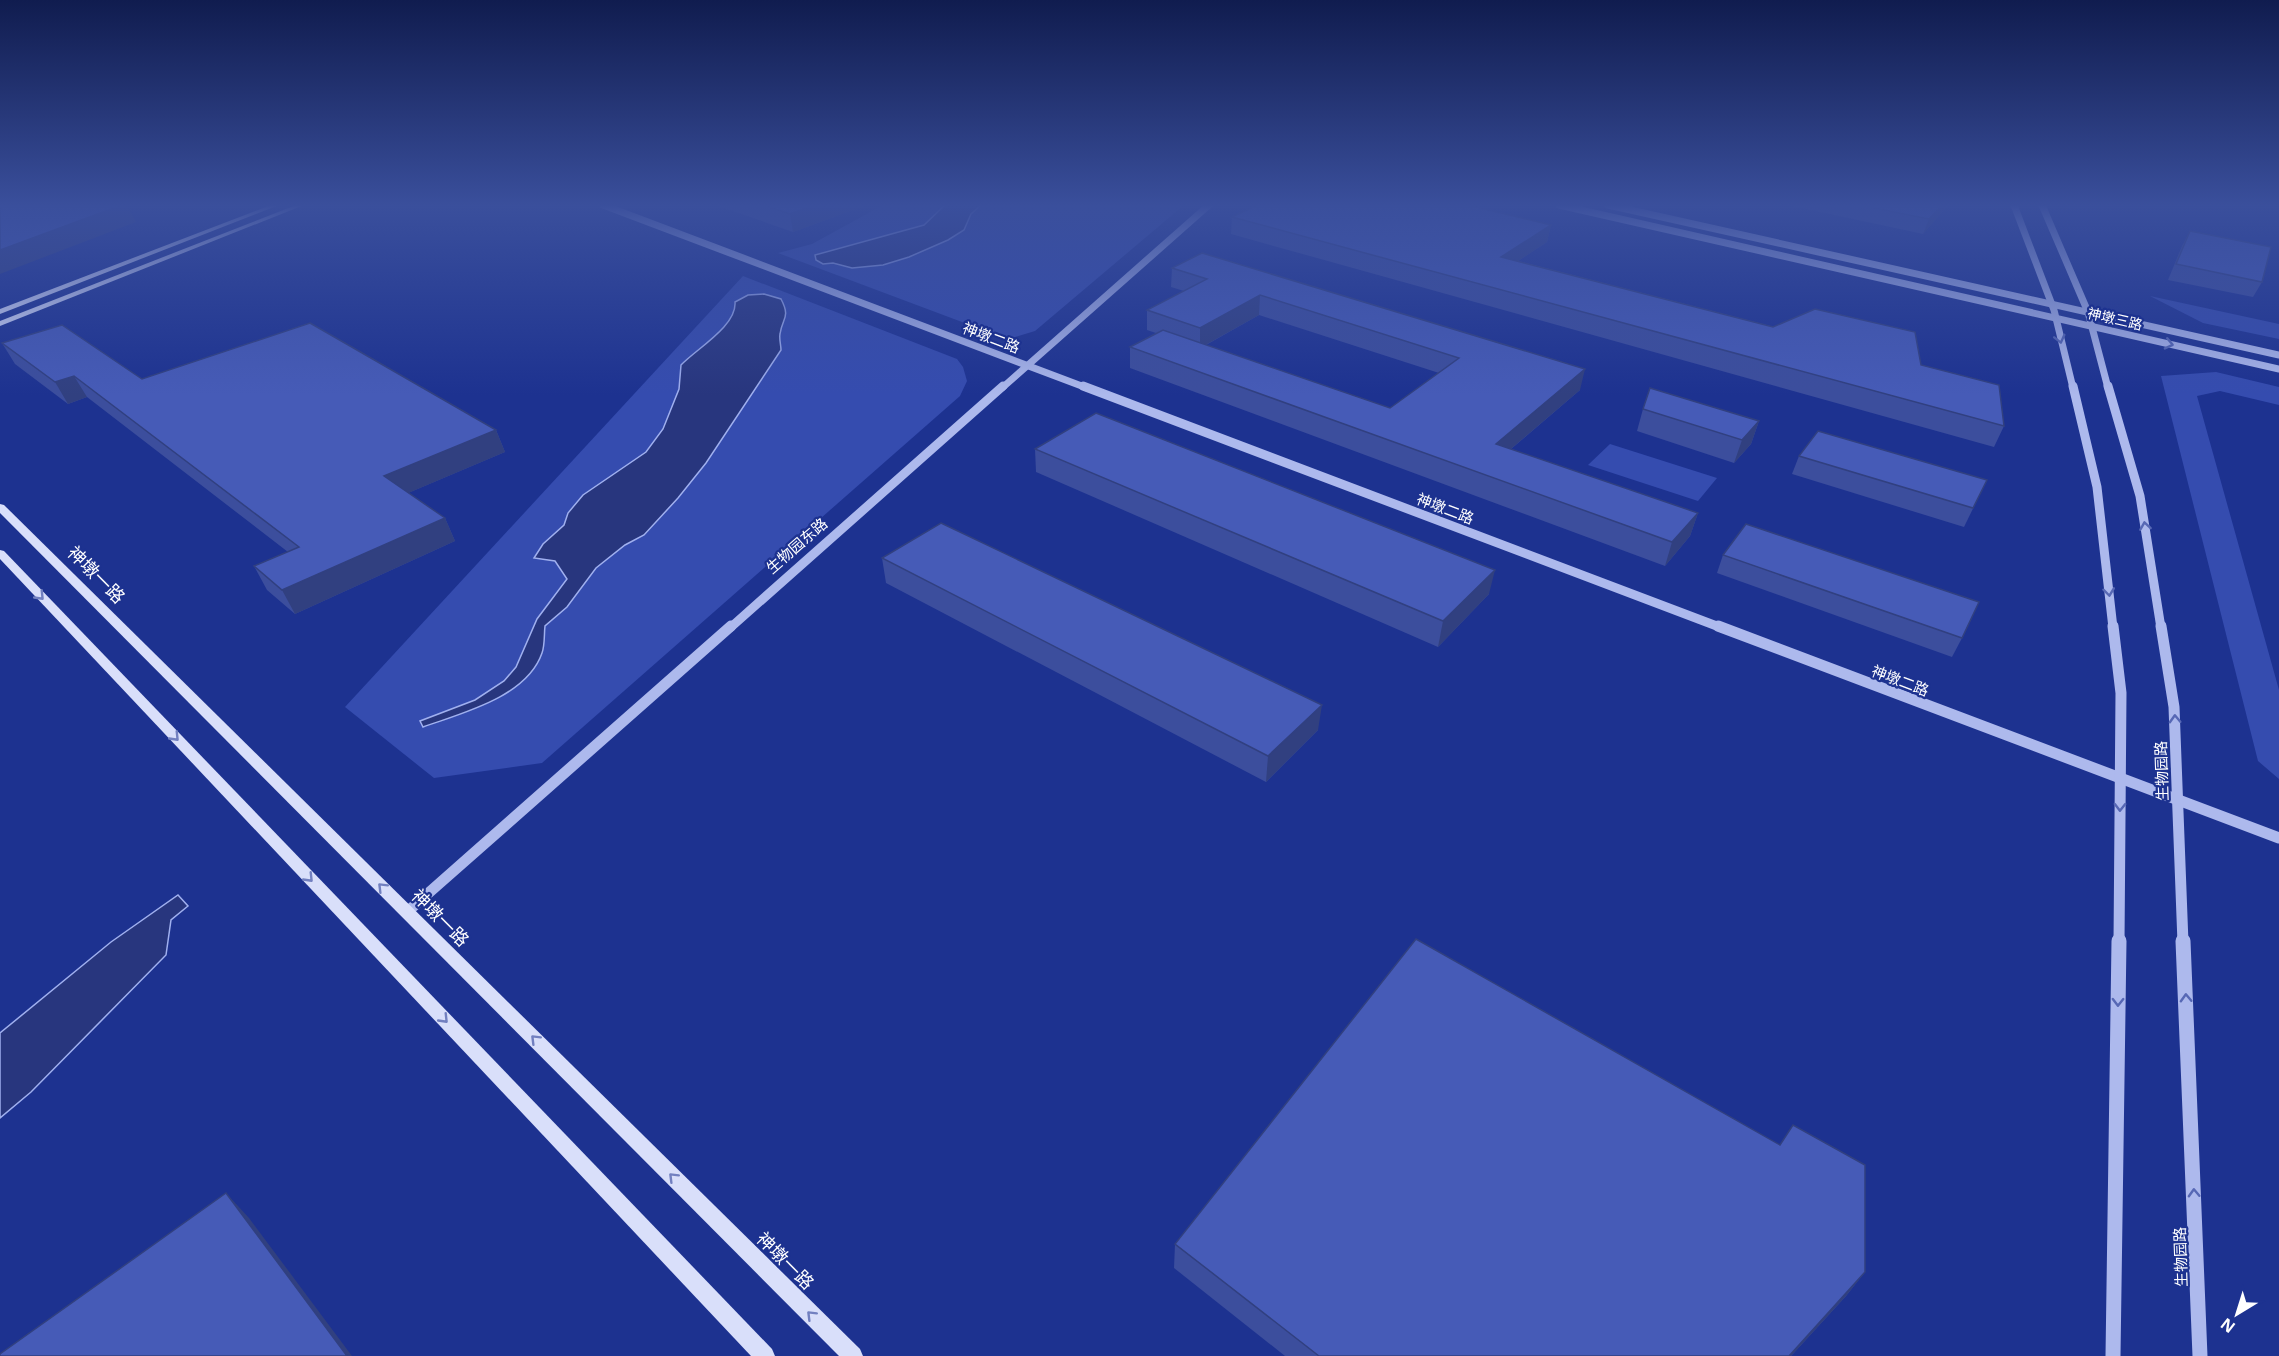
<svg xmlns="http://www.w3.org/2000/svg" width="2279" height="1356" font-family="'Open Sans','Noto Sans SC',sans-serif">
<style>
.green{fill:#354caf}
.water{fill:#28367e;stroke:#a0b0ef;stroke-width:1.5}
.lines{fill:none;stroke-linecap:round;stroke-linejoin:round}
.tertiary-far3{stroke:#adb9ed;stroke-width:7}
.tertiary-far2{stroke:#adb9ed;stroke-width:9}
.tertiary-far1{stroke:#adb9ed;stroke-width:11}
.tertiary{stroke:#adb9ed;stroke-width:15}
.secondary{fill:#d9dffa;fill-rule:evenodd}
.wall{fill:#3c4e9d;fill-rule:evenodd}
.shaded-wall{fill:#314080}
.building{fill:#465bb7;stroke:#314080;stroke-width:1.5}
.oneway{stroke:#5768b5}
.oneway2{stroke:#7280c0}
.labels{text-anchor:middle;stroke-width:4.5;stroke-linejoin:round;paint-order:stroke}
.far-street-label{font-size:14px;fill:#fff;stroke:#1d3290}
.street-label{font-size:15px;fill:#fff;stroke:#1d3290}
.near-street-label{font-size:18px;fill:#fff;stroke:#1d3290}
</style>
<rect width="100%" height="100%" fill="#1d3290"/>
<g class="green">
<path d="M883 205H1184L1035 331 1015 337H1002L778 253 812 244Z"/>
<path d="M743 276 957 359 963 367 967 381 960 396 542 763 434 778 345 707Z"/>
<path d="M2150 296 2279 324V339L2203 323Z"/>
<path d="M2216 372 2279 387V405L2220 391 2197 396 2279 690V779L2258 761 2161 376Z"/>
<path d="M1610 444 1717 478 1698 501 1588 465Z"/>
</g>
<g class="water">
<path d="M945 205H981L971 214 964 230 948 240 909 257 883 265 852 268 833 263 823 264 816 260 815 255 924 225Z"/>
<path d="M764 294 781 299C791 318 782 318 780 334 779 339 781 345 781 350L706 463 678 498 644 535 625 545 596 568 567 607 545 626C544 634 545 645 542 653 527 697 462 713 423 727L420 721 475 700 504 681 516 667 537 619 567 579 555 561 534 558 543 544 564 525 568 513 583 495 646 452 663 429 679 389 681 365C696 349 737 326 735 302L748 295Z"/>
<path d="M178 895 188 906 171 920 166 955 31 1092 0 1118V1033L111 942Z"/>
</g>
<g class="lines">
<g class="tertiary-far3">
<path d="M603 205 1087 388"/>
<path d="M1559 205 2279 369"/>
<path d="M1608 205 2279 355"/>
<path d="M2014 205 2054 310 2073 388"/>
<path d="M2042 205 2088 312 2108 388"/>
<path d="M1002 388 1209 205"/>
</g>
<g class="tertiary-far2">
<path d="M1083 386 1722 628"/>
<path d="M2073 386 2097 487 2113 628"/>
<path d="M2108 386 2140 496 2161 628"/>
<path d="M730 628 1003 386"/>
</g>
<g class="tertiary-far1">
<path d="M1718 626 2279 838"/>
<path d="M2113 626 2121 693 2119 943"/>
<path d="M2161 626 2174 707 2183 943"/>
<path d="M407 912 731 626"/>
</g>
<g class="tertiary">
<path d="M2183 941 2200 1356"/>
<path d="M2113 1356 2119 941"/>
</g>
<g class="secondary">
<path d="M271 205H279L0 314V309Z"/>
<path d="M296 205H304L0 326V321Z"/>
<path d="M0 504 4 505 860 1349 863 1356H839L0 513Z"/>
<path d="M0 550 4 551 772 1349 775 1356H751L0 559Z"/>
</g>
</g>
<g class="wall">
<path d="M716 205H867L793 232Z"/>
<path d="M1788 205H1948L1923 234Z"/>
<path d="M1232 217 1551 225 1547 242 1518 261 1921 365 2004 426 1994 447 1231 234Z"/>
<path d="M2190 231 2262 282 2253 297 2168 280 2182 246Z"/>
<path d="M1172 268 1580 390 1511 449 1698 513 1690 536 1665 566 1130 368V347L1156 333 1147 330V310L1184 291 1171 287ZM1259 315 1439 373 1390 408 1206 345Z"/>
<path d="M2 343 142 379 496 430 505 452 408 493 445 518 455 541 295 614 267 590 254 566 288 552 87 397 68 404 15 364Z"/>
<path d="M1643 409 1759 421 1751 444 1734 463 1637 431Z"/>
<path d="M1035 449 1489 594 1438 647 1036 472Z"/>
<path d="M1799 456 1987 480 1964 527 1792 474Z"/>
<path d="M1723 555 1962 638 1952 657 1717 573Z"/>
<path d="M882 558 1318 730 1266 782 886 583Z"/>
<path d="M1175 1244 1865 1272 1846 1296 1791 1356H1285L1174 1268Z"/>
</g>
<g class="shaded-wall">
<path d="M122 205H127L136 222 0 274V250Z"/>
<path d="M814 205H867L793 232 790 214Z"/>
<path d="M1942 205H1948L1923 234 1929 219Z"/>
<path d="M1551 225 1547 242 1497 275 1501 257Z"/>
<path d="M1260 295 1259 315 1200 348V328Z"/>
<path d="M1585 369 1580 390 1491 466 1496 444Z"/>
<path d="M74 376 87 397 68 404 55 382Z"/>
<path d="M1759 421 1751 444 1734 463 1742 440Z"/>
<path d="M496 430 505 452 394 499 384 476Z"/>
<path d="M1698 513 1690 536 1665 566 1672 542Z"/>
<path d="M445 518 455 541 295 614 282 590Z"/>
<path d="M1495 570 1489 594 1438 647 1443 621Z"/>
<path d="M1322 705 1318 730 1266 782 1268 756Z"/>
<path d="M226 1193 249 1218 352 1356H347Z"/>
<path d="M1865 1272 1846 1296 1791 1356H1789Z"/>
</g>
<g class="building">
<path d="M0 205H122L0 250Z"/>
<path d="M764 205H814L790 214Z"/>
<path d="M1257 205H1468L1551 225 1501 257 1773 327 1815 309 1915 332 1921 365 1999 385 2004 426 1232 217Z"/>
<path d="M1859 205H1942L1929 219Z"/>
<path d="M2190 231 2271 247 2262 282 2176 264Z"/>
<path d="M1202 253 1585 369 1496 444 1698 513 1672 542 1130 347 1163 330 1390 408 1459 358 1260 295 1200 328 1147 310 1207 279 1172 268Z"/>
<path d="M310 323 496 430 384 476 445 518 282 590 254 566 299 547 74 376 55 382 2 343 62 325 142 379Z"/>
<path d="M1650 388 1759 421 1742 440 1643 409Z"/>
<path d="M1096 413 1495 570 1443 621 1035 449Z"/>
<path d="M1818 431 1987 480 1973 508 1799 456Z"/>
<path d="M941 523 1322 705 1268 756 882 558Z"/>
<path d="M1746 524 1979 602 1962 638 1723 555Z"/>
<path d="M1416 939 1780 1145 1793 1125 1865 1165V1272L1789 1356H1319L1175 1244Z"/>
<path d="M226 1193 347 1356H0V1354Z"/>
</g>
<defs><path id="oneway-chevron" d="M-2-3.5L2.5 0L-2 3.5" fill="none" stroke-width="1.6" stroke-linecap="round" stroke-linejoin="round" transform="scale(1.5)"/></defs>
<g class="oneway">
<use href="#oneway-chevron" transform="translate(2060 339) rotate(76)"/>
<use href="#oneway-chevron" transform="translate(2169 344) rotate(13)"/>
<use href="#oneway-chevron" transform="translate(2145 526) rotate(-99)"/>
<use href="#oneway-chevron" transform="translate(2109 592) rotate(83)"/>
<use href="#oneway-chevron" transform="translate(2175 719) rotate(-92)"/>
<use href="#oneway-chevron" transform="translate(2120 807) rotate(91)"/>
<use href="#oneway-chevron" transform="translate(2186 998) rotate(-92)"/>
<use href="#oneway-chevron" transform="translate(2118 1002) rotate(91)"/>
<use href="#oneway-chevron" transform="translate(2194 1193) rotate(-92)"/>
</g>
<g class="oneway2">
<use href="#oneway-chevron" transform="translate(40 596) rotate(46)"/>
<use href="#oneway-chevron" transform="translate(175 737) rotate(46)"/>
<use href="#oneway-chevron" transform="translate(309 878) rotate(46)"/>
<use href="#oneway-chevron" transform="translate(382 887) rotate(-135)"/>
<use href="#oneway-chevron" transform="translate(444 1019) rotate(46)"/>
<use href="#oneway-chevron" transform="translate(535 1039) rotate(-135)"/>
<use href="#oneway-chevron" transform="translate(673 1177) rotate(-135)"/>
<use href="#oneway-chevron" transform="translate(811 1315) rotate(-135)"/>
</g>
<linearGradient id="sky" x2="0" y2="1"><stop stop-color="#101c4f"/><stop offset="0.52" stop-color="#3a4f9c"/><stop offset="1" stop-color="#3a4f9c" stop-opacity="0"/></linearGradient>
<rect width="2279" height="395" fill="url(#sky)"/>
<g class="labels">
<g class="far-street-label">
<text transform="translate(2115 319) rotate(13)" y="5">神墩三路</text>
</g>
<g class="street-label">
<text transform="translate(991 338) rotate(21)" y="5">神墩二路</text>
<text transform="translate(1445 509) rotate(21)" y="5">神墩二路</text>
<text transform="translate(797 546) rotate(-41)" y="5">生物园东路</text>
<text transform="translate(1900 681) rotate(21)" y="5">神墩二路</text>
<text transform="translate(2162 771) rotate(-92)" y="5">生物园路</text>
<text transform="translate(2181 1257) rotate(-92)" y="5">生物园路</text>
</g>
<g class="near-street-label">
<text transform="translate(96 575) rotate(45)" y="6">神墩一路</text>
<text transform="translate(440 918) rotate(45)" y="6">神墩一路</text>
<text transform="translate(785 1261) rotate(45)" y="6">神墩一路</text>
</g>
</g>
<g transform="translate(2237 1314) rotate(218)" stroke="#1d3290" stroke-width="4.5" paint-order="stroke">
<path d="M0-4.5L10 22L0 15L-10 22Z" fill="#ffffff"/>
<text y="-9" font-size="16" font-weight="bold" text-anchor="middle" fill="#ffffff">N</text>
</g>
</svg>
